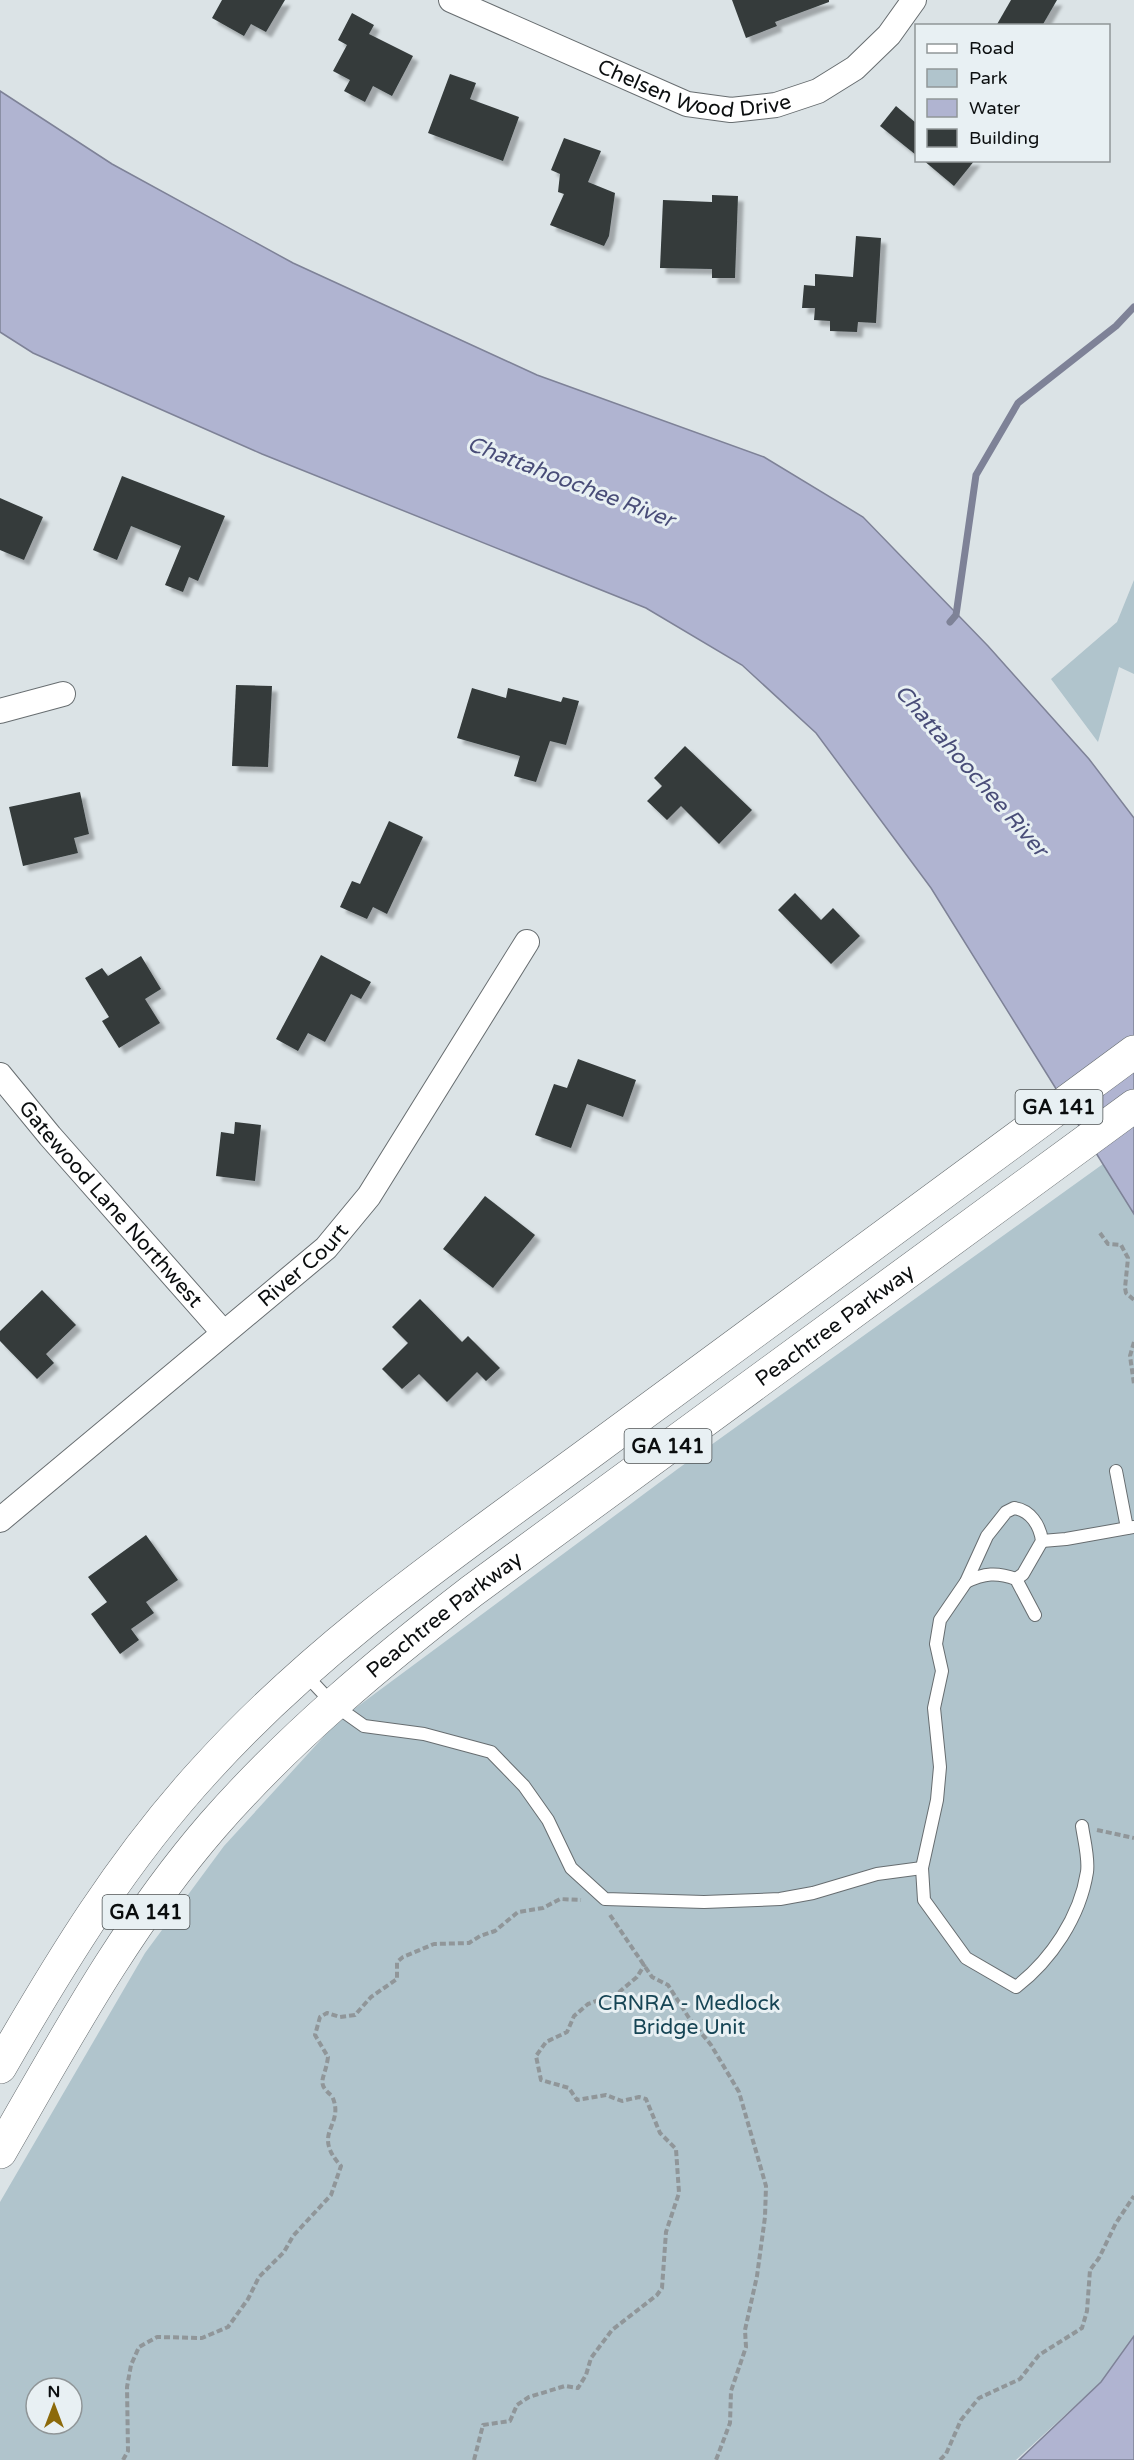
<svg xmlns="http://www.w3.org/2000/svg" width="1134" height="2460" font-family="'Varela Round',sans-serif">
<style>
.green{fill:#b0c4cc;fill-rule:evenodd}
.water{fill:#b0b4d1;stroke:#7e8297;stroke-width:1.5}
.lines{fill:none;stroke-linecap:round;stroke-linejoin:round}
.stream{stroke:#7e8297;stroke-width:7}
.building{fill:#343b3b;filter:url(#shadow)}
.service-casing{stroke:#676d70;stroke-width:14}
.minor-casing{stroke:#676d70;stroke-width:26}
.trunk-casing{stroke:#676d70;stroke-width:34}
.path{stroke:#909699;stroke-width:4;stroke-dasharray:6 3;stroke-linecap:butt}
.service{stroke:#fff;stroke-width:12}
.minor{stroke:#fff;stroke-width:24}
.trunk{stroke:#fff;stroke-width:33}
.labels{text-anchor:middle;stroke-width:6;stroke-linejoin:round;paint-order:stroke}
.shield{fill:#e8f0f3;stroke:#4d5253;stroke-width:1.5}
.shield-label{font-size:20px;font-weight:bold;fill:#0b0e0f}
.street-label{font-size:21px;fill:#0b0e0f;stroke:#e8f0f3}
.park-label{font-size:21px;fill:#164555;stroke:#e8f0f3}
.water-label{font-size:22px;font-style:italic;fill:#494d78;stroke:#e8f0f3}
</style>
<defs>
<filter id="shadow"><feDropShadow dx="5.5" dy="5.5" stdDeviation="1.5" flood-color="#0004"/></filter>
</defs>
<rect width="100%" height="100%" fill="#dbe3e6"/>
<g class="green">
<path d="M1134 580V674L1119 667 1098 742 1051 679 1117 622Z"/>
<path d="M1103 1164 1134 1214V2336L1101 2382 1016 2460H0V2202L145 1953 224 1846 338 1721 679 1468ZM36 2388H72V2424H36Z"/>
</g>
<g class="water">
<path d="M0 91 112 164 293 263 537 375 764 457 863 517 988 646 1089 759 1134 818V1214L931 888 816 733 742 665 646 608 262 454 33 353 0 332Z"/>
<path d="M1134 2336V2460H1019L1101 2382Z"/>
</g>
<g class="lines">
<path class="stream" d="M950 622 956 615 976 475 1018 403 1116 326 1134 307"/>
</g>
<g class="building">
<path d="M222 0H285L266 32 251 24 244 36 212 18Z"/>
<path d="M732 0H829V2L775 22 777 26 746 38Z"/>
<path d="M1011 0H1057L1042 26H996Z"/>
<path d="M352 13 374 25 369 34 413 56 392 96 373 86 365 102 344 91 350 80 333 71 347 45 338 40Z"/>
<path d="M450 74 476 83 470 99 519 117 503 161 428 133Z"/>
<path d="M896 106 916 123V155L880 126Z"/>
<path d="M564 138 601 151 588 182 615 193 609 236 604 246 550 225 564 194 558 192 560 174 551 170Z"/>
<path d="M923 160H975L954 186Z"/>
<path d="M712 195 738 196 735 278H712V269L660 268 663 200 712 202Z"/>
<path d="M856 236 881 238 876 323 858 322 857 332 830 331V321L814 320 815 308H802L804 285 815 286V274L853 277Z"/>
<path d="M122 476 225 516 198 581 189 577 183 592 165 585 181 546 131 526 117 560 93 550Z"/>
<path d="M0 498 43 517 24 560 0 550Z"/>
<path d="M236 685 272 686 268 767 232 766Z"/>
<path d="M472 688 506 698 508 688 561 702 563 697 579 701 566 745 550 741 536 782 514 776 520 756 457 738Z"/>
<path d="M685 746 752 810 719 844 681 806 667 820 647 801 662 786 654 778Z"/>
<path d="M80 792 89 834 74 838 78 853 23 866 9 807Z"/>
<path d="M389 821 423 837 387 914 373 907 367 919 340 907 352 881 360 884Z"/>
<path d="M795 893 821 920 833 908 860 936 831 964 778 910Z"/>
<path d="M321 955 371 982 361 999 351 994 325 1042 308 1033 298 1051 276 1039Z"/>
<path d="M141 956 161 989 145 999 160 1023 119 1048 102 1021 109 1017 85 978 102 968 108 976Z"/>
<path d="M578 1059 636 1080 623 1117 587 1104 571 1148 535 1135 554 1084 567 1088Z"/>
<path d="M235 1122 261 1125 255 1181 216 1176 221 1132 234 1134Z"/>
<path d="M485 1196 535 1235 493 1288 443 1249Z"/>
<path d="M42 1290 76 1325 46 1354 54 1363 37 1379 0 1341V1331Z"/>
<path d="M420 1299 462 1342 468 1336 500 1368 486 1381 477 1372 447 1402 419 1374 402 1389 382 1369 408 1343 392 1327Z"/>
<path d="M146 1535 178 1580 146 1602 154 1613 131 1629 139 1640 120 1654 91 1614 107 1602 88 1577Z"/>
</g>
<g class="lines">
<g class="service-casing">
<g id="service">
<path d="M1116 1471 1127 1528"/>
<path d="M1042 1541 1066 1539 1134 1527"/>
<path d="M1016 1579 1023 1574 1042 1541C1040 1525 1030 1510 1014 1508L1006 1512 987 1536 966 1582 940 1620 936 1644 942 1671 934 1708 940 1767 937 1800 922 1868 924 1900 966 1958 1016 1987C1051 1960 1080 1917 1087 1872 1089 1858 1084 1840 1082 1826"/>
<path d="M966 1582C984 1573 997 1572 1016 1579L1035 1615"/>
<path d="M304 1673 333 1704 364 1726 424 1734 491 1752 524 1786 548 1820 571 1868 605 1899 704 1902 780 1899 813 1893 877 1874 922 1868"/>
</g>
</g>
<g class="minor-casing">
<g id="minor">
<path id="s1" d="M451 0 687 104 731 110 776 105 818 91 855 68 889 35 914 0"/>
<path d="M0 711 63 694"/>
<path id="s2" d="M0 1075 50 1136 223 1332"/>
<path id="s3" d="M0 1520 326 1248 369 1196 527 942"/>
</g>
</g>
<g class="trunk-casing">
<g id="trunk">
<path d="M0 2067C61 1961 123 1859 206 1769 322 1641 461 1548 599 1446 777 1314 955 1182 1134 1052"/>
<path id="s4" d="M0 2152C65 2039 127 1924 213 1825 290 1737 380 1662 472 1591L1134 1106"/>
</g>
</g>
<g class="path">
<path d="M1100 1233 1108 1244 1121 1245 1128 1258 1125 1288 1126 1293 1134 1300"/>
<path d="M1134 1342 1130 1356 1134 1384"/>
<path d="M1097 1830 1134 1838"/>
<path d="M610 1915 652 1977 668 1985 689 2018 711 2045 739 2092 766 2186 765 2217 757 2276 745 2330 746 2347 731 2391 730 2423 716 2460"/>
<path d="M123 2460 128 2451 127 2387 131 2365 139 2347 157 2337 202 2338 228 2327 248 2299 259 2277 284 2252 293 2236 331 2195 341 2166C310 2132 346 2126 332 2096 315 2082 325 2080 328 2057L315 2035 320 2017 327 2013 340 2017 355 2015 371 1997 397 1979V1962L403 1957 434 1944 469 1943 480 1936 495 1931 518 1912 543 1908 560 1899 581 1900"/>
<path d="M474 2460 483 2425 510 2421 517 2405 529 2397 565 2386 578 2388 586 2375 591 2358 612 2330 657 2295 662 2288 666 2232 679 2193 676 2149 660 2133 646 2099 639 2097 622 2101 606 2095 577 2100 569 2088 541 2080 536 2056 546 2042 567 2032 574 2016 588 2004 618 1993 637 1977 645 1964"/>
<path d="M940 2460 946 2454 961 2420 979 2398 1020 2379 1039 2355 1082 2328 1087 2311 1090 2270 1099 2258 1116 2223 1134 2196"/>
</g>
<use href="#service" class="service"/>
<use href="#minor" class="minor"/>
<use href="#trunk" class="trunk"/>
</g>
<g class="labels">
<g class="shield">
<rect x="1015.5" y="1090" width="87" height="34" rx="4.5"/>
<rect x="624.5" y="1429" width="87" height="34" rx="4.5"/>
<rect x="102.5" y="1895" width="87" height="34" rx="4.5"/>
</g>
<g class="shield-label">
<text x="1059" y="1114">GA 141</text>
<text x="668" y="1453">GA 141</text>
<text x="146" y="1919">GA 141</text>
</g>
<g class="street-label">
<text dy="7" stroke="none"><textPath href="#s1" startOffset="262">Chelsen Wood Drive</textPath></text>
<text dy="7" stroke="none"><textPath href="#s2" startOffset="170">Gatewood Lane Northwest</textPath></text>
<text dy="7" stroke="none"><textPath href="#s3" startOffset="396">River Court</textPath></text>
<text dy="7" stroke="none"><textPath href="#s4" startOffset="1190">Peachtree Parkway</textPath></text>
<text dy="7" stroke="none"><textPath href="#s4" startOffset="704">Peachtree Parkway</textPath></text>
</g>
<g class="park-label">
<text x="689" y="2010">CRNRA - Medlock<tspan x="689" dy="24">Bridge Unit</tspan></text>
</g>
<g class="water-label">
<text transform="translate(571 481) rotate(21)" y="8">Chattahoochee River</text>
<text transform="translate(972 770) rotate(49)" y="8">Chattahoochee River</text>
</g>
</g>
<rect x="915" y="24" width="195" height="138" fill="#e8f0f3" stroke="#909698" stroke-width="1.5"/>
<rect x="927" y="44" width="30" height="9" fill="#ffffff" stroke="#909698" stroke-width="1.5"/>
<text x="969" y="54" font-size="18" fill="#0b0e0f">Road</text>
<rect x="927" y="69" width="30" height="18" fill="#b0c4cc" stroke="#909698" stroke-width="1.5"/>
<text x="969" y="84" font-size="18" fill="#0b0e0f">Park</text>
<rect x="927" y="99" width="30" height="18" fill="#b0b4d1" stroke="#909698" stroke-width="1.5"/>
<text x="969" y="114" font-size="18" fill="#0b0e0f">Water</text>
<rect x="927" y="129" width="30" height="18" fill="#343b3b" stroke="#909698" stroke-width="1.5"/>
<text x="969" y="144" font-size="18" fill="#0b0e0f">Building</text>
<g transform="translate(54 2406)"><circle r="28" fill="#e8f0f3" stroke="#909698" stroke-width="1.5"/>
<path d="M0-4.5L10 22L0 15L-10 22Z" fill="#8c6a0b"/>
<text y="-9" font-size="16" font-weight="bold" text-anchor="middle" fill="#0b0e0f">N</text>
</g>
</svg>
